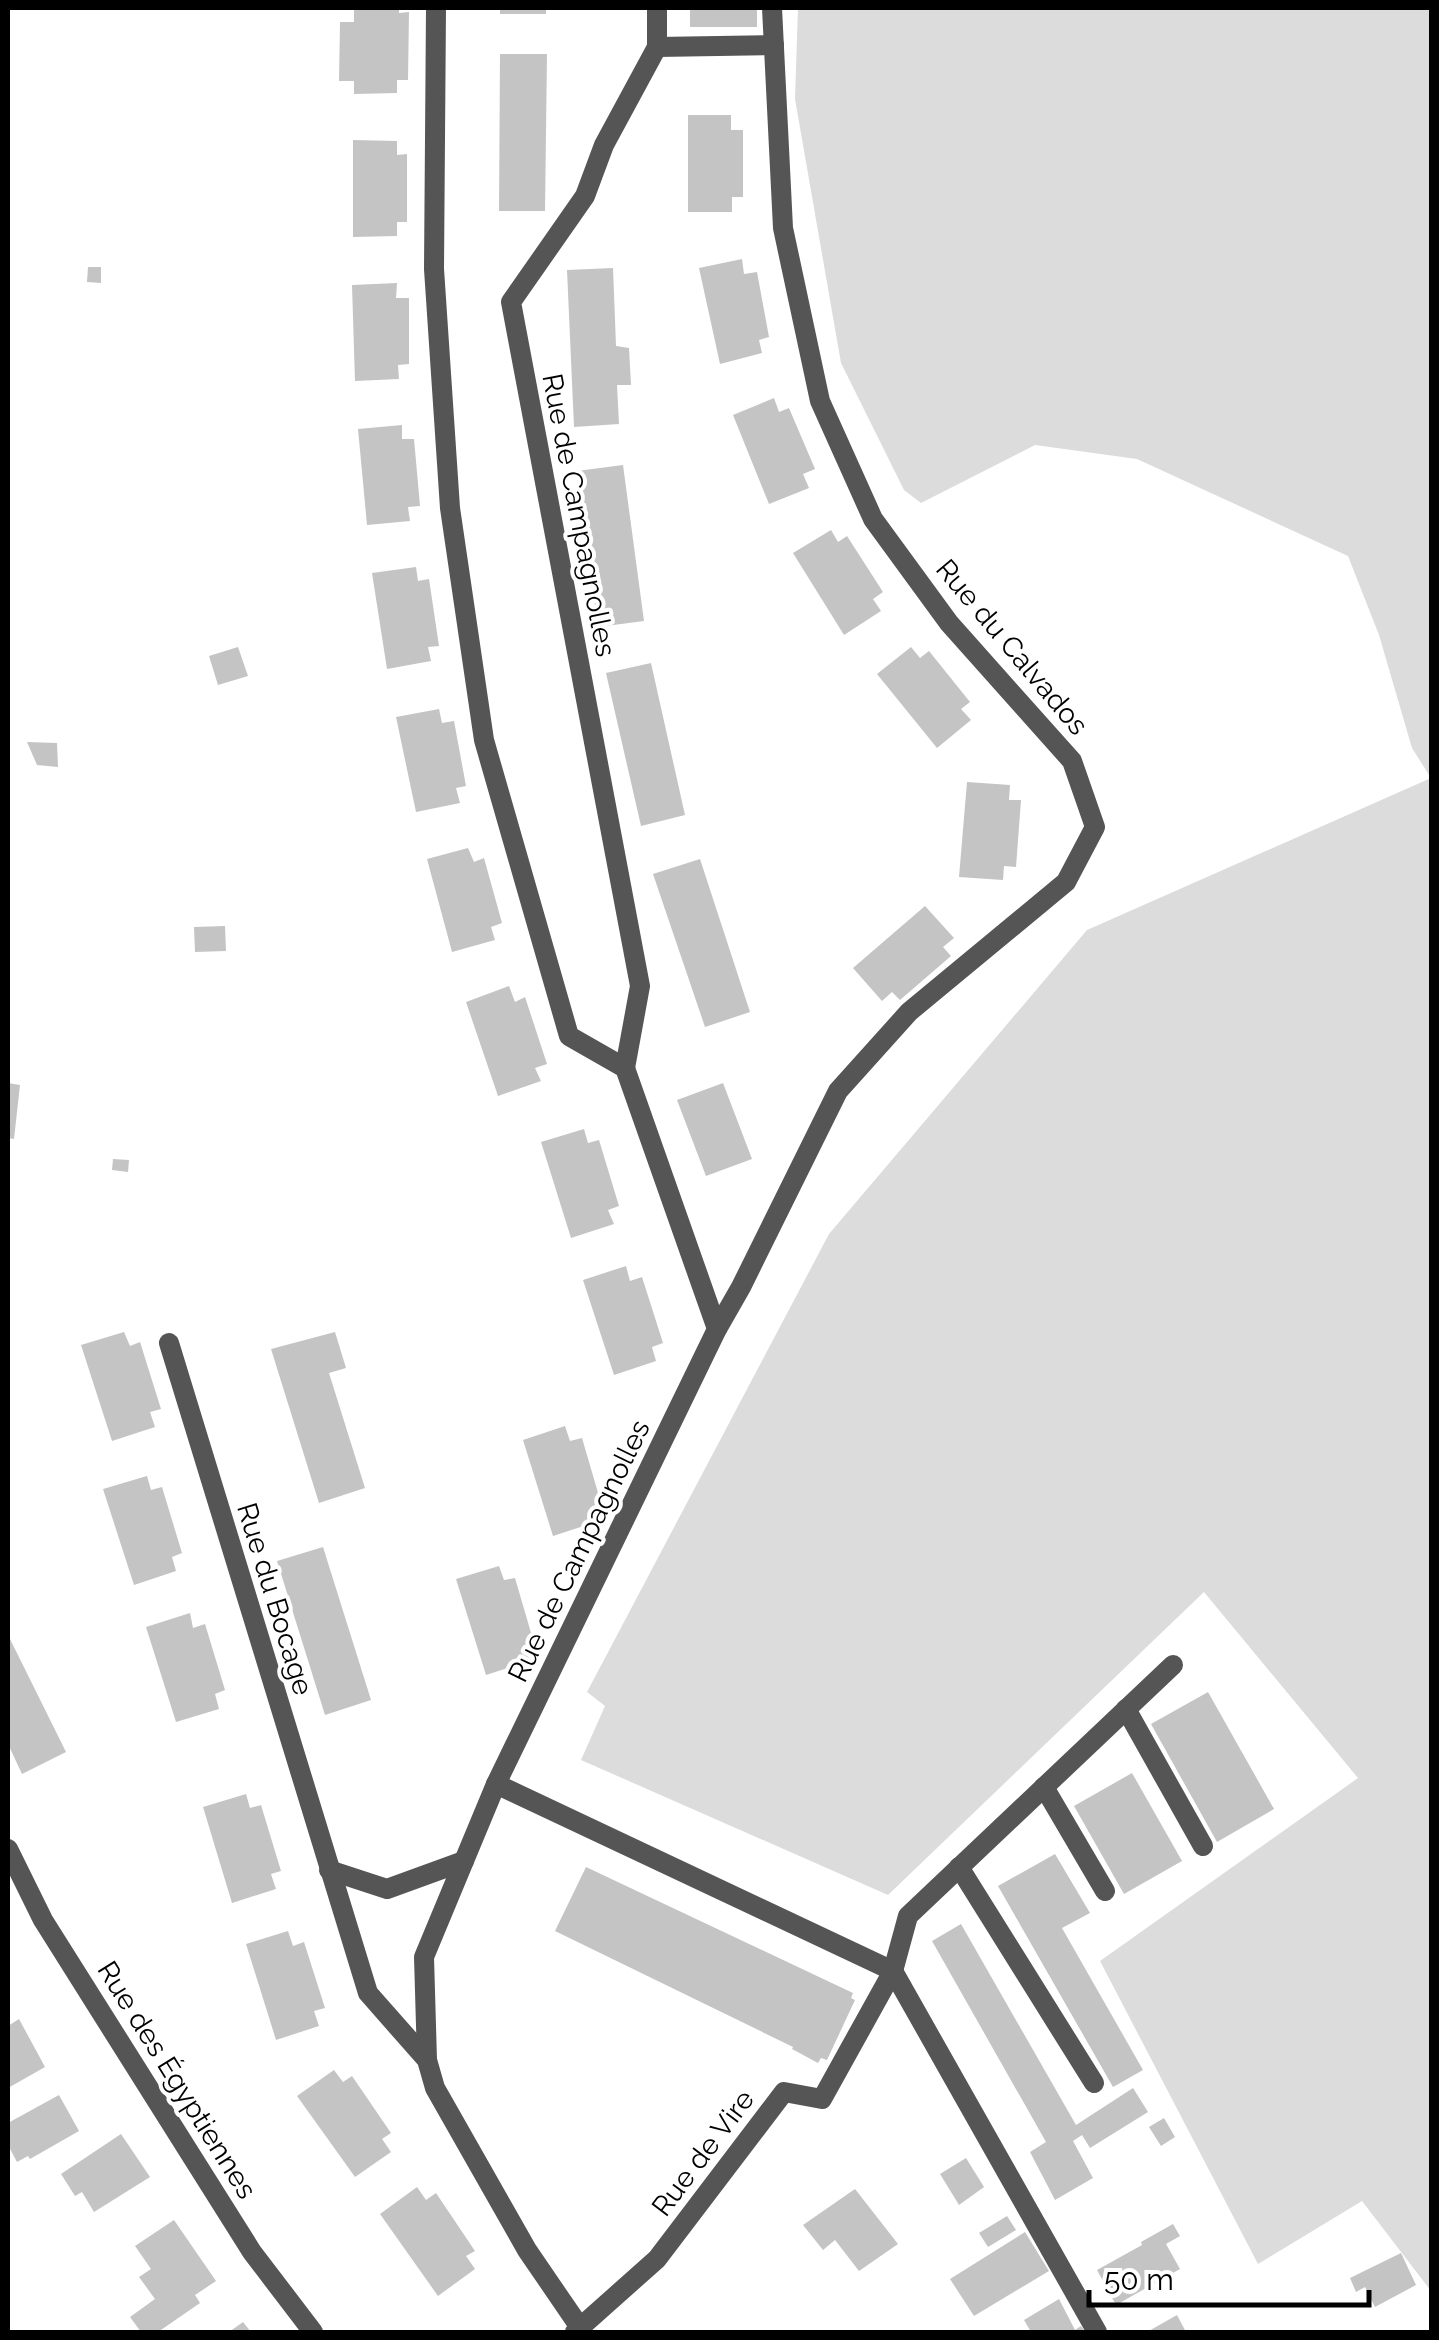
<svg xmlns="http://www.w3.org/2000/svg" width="1439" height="2340" viewBox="0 0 1439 2340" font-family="Raleway,sans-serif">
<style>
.green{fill:#dcdcdc}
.building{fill:#c4c4c4}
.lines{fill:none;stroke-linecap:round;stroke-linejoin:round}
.service{stroke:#555;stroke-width:20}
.minor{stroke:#555;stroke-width:20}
.labels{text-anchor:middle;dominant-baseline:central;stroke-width:8;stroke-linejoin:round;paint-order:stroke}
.street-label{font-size:28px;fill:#000;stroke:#fff}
</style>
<rect width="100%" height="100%" fill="#fff"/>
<path class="green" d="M798,8h633v2283l-69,-90 -104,63 -158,-303 258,-183 -154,-186 -316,303 -307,-135 24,-54 -18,-14 242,-458 258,-304 344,-152 -19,-30 -33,-113 -31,-79 -211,-97 -102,-14 -114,58 -17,-13 -63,-127 -46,-264z"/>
<g class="building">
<path d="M354,8h45v5l10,-1 -1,68h-11v13l-43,1v-13h-15l1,-59h14z"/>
<rect x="500" y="8" width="46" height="6"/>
<rect x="690" y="8" width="67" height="19"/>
<path d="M500,54h47l-2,157h-46z"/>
<path d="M688,115h43v15h12v67h-11v15h-44z"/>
<path d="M353,140l44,1v14l10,-1v68h-10v14l-44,1z"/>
<path d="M742,259l2,15 13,-2 12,65 -10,3 3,13 -42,11 -21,-96z"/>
<path d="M88,267h13v16l-14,-1z"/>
<path d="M613,268l3,78 13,2 2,37h-14l2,39 -45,3 -7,-157z"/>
<path d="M397,283l-1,15h13v66l-11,1 1,14 -44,2 -3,-96z"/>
<path d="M774,398l5,14 10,-4 26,61 -12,5 6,14 -40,16 -36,-89z"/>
<path d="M402,425v14h12l6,67 -12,1 2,14 -43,4 -9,-96z"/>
<path d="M623,465l21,156 -46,6 -21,-156z"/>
<path d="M831,530l7,12 9,-6 36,56 -10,7 8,12 -37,24 -51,-82z"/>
<path d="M416,567l2,14 11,-2 10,67 -11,1 3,14 -44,8 -15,-96z"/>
<path d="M238,647l10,29 -30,9 -9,-29z"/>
<path d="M911,647l9,11 9,-7 41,51 -9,7 10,11 -34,28 -60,-74z"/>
<path d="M651,663l34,152 -44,11 -35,-153z"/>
<path d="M439,709l3,14 12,-2 12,65 -10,2 4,15 -44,9 -20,-95z"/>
<path d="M27,742l30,1 1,24 -21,-2z"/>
<path d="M967,782l43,3 -1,15h12l-5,67 -12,-1 -1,14 -44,-3z"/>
<path d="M468,848l6,14 10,-4 18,65 -11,4 4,13 -43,12 -25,-93z"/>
<path d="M700,859l50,153 -45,15 -52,-153z"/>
<path d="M925,906l29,32 -11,9 8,9 -51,44 -8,-8 -10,9 -29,-33z"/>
<path d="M225,926l1,25 -31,1 -1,-25z"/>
<path d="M509,986l6,16 10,-5 22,67 -12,4 6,13 -43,15 -32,-94z"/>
<path d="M8,1083l12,2 -6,54 -6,-1z"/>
<path d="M723,1083l29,76 -46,17 -29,-76z"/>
<path d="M584,1129l4,14 11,-3 20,66 -11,4 6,14 -43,14 -30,-96z"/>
<path d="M113,1159l16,1 -1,12 -16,-2z"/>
<path d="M626,1266l4,15 12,-4 21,66 -11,4 4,14 -42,14 -31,-95z"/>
<path d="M124,1332l6,14 10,-4 21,67 -11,3 5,15 -43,14 -31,-96z"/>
<path d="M335,1332l11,36 -17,5 36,115 -46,15 -48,-154z"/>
<path d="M565,1426l5,15 12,-3 19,65 -10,4 5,15 -43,14 -30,-96z"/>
<path d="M147,1476l4,14 11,-3 20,66 -10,4 4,14 -42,14 -31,-96z"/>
<path d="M323,1547l48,153 -46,15 -48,-154z"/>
<path d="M499,1566l5,14 11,-2 19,65 -9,4 5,14 -44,14 -30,-96z"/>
<path d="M190,1613l3,15 12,-4 20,66 -10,4 4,15 -43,13 -30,-95z"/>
<path d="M8,1635l58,117 -44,22 -14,-30z"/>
<path d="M1208,1692l66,117 -57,33 -66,-118z"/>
<path d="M1132,1773l50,88 -58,33 -50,-88z"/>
<path d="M246,1794l4,14 11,-3 20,66 -10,3 5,15 -44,14 -29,-96z"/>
<path d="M1055,1854l35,59 -28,15 81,142 -30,17 -115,-201z"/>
<path d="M586,1867l267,126 -2,5 4,2 -28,60 -6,-2 -3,5 -26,-14 1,-2 -238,-116z"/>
<path d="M961,1924l115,201 57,-37 15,24 -58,36 -8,-13 -9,6 20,37 -38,22 -25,-48 16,-10 -114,-201z"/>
<path d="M288,1931l5,15 11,-4 21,66 -11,3 5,15 -43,14 -30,-96z"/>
<path d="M19,2019l26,48 -37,21v-62z"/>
<path d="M334,2070l9,12 9,-6 39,57 -9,6 9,13 -36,25 -58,-81z"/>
<path d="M59,2095l20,36 -49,28 -2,-3 -11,6 -9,-17v-22z"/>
<path d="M1164,2118l11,19 -14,9 -12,-19z"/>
<path d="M121,2134l29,43 -56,35 -12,-20 -7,4 -14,-22z"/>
<path d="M966,2158l18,29 -25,18 -19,-31z"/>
<path d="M417,2187l9,13 10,-7 39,58 -9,5 9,13 -37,27 -58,-82z"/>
<path d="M855,2189l43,55 -39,27 -24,-31 -12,10 -20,-25z"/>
<path d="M1007,2216l9,14 -28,17 -9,-14z"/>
<path d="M174,2220l42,61 -21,14 5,8 -42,29h-17l-11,-15 25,-18 -16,-22 12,-8 -16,-23z"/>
<path d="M1173,2224l7,12 -14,8 14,25 -64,36 -19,-35 45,-25 -1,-3z"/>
<path d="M1025,2232l24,39 -75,45 -24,-37z"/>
<path d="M1401,2253l15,32 -41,22 -10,-20 -9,5 -6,-14z"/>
<path d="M1059,2299l16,31 6,-4 4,6h-54l-7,-12z"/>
<path d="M1177,2315l9,17h-39z"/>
<path d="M243,2322l8,10h-22z"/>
</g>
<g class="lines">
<g class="service">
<path d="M1126,1709l77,137"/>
<path d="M1044,1787l61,104"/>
<path d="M959,1867l135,216"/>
</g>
<g class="minor">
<path d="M436,8l-2,261 16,239 34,232 85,296 56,32 92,261"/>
<path d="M657,47l117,-2"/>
<path d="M625,1068l15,-82 -129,-684 74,-106 19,-51 53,-98v-39"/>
<path d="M169,1343l199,650 59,67 8,28 92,162 52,76"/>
<path d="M496,1784l397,187 204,361"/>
<path d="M8,1849l35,71 209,332 61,80"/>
<path d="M329,1870l58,19 77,-28"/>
<path d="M427,2060l-3,-103 72,-173 221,-455 24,-42 97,-196 71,-79 157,-130 29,-55 -23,-66 -123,-138 -76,-104 -53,-118 -37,-173 -11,-220"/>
<path d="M575,2332l82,-73 127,-167 38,7 71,-128 15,-55 265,-251"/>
</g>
</g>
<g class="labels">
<g class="street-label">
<text transform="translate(579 515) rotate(79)">Rue de Campagnolles</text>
<text transform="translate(1012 647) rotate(50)">Rue du Calvados</text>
<text transform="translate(579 1551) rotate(-64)">Rue de Campagnolles</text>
<text transform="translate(275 1599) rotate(73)">Rue du Bocage</text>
<text transform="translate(177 2080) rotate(58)">Rue des Égyptiennes</text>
<text transform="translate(703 2153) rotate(-53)">Rue de Vire</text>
</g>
</g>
<rect width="1439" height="2340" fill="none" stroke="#000000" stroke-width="20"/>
<path d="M1089 2290v15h280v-15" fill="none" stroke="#000000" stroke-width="5"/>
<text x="1104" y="2290" font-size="30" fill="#000000" stroke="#ffffff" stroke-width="8" paint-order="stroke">50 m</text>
</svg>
